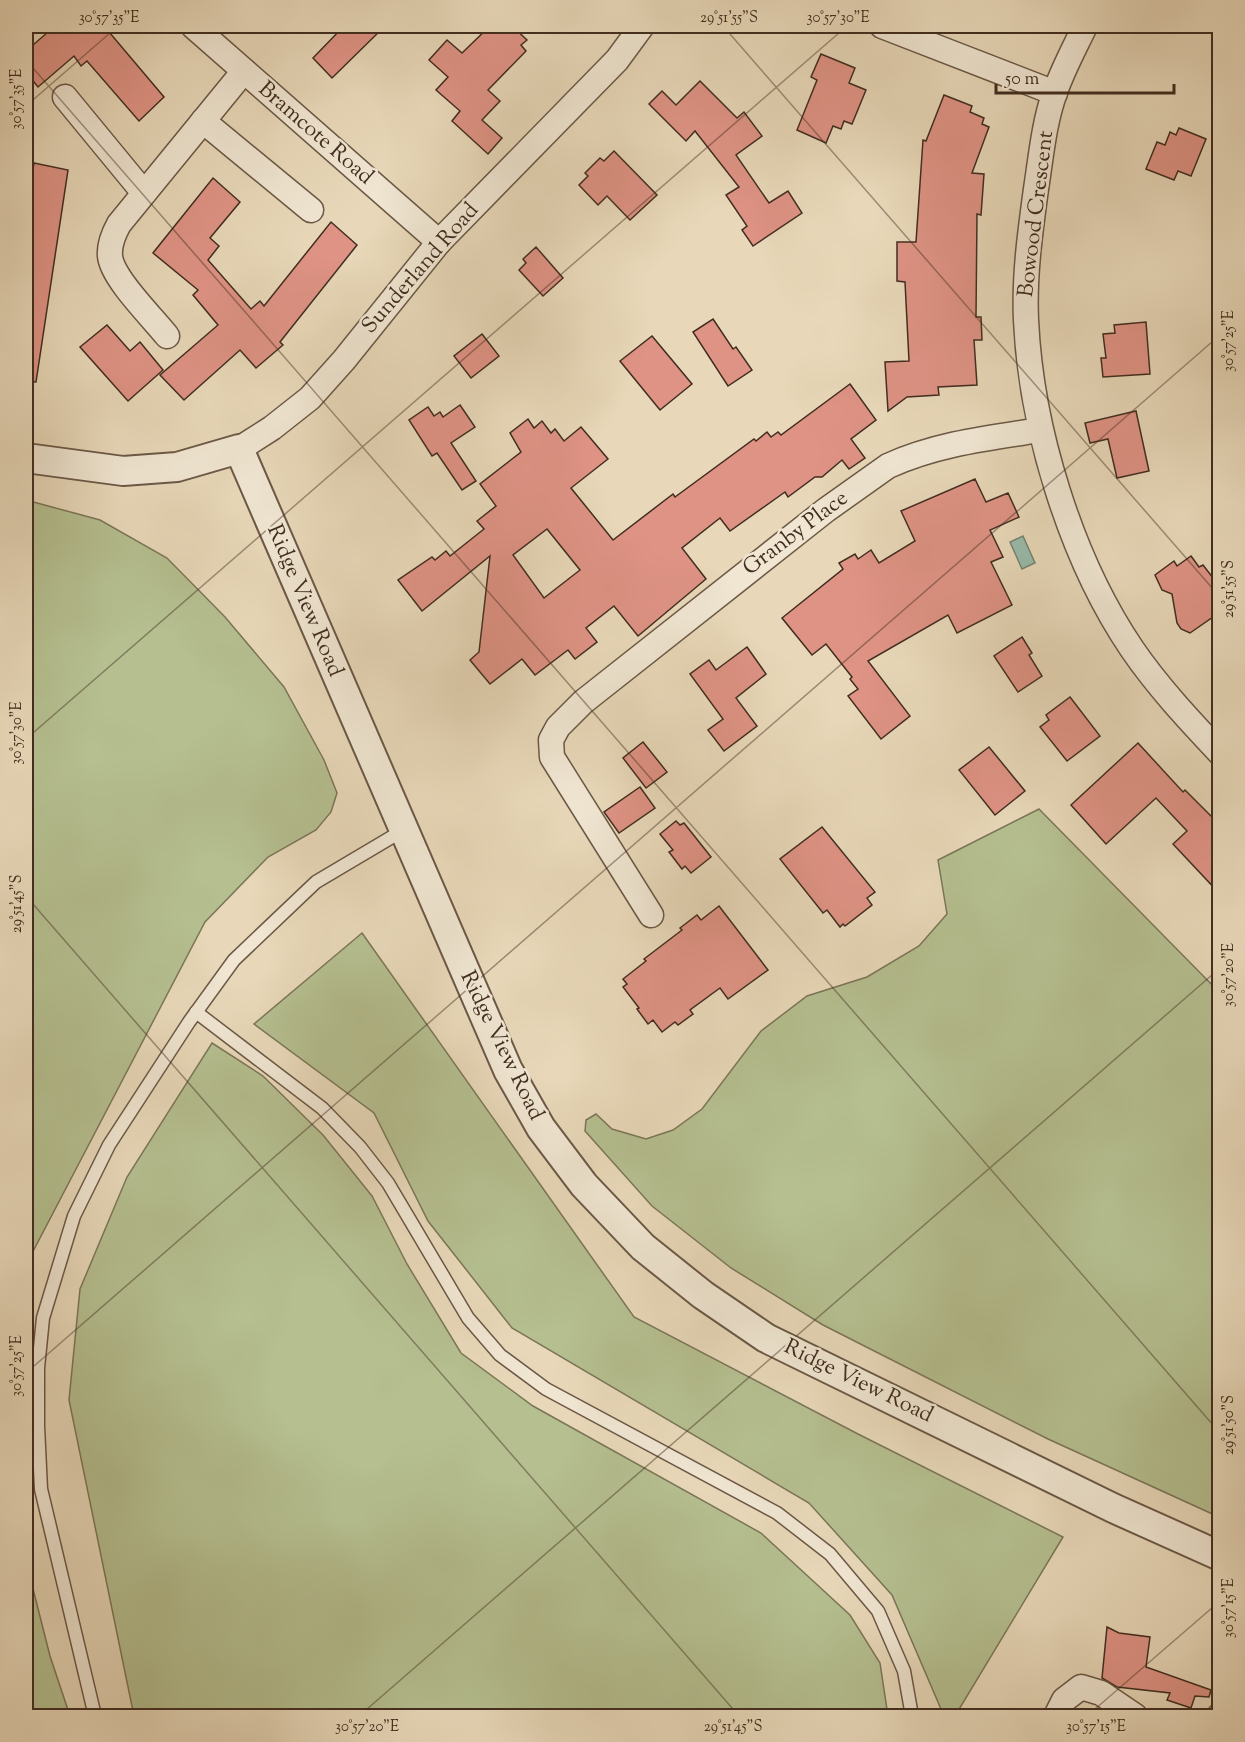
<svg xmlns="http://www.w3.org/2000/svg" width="1245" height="1742" viewBox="0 0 1245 1742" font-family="'Sorts Mill Goudy',serif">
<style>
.green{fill:#b5bf90;stroke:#7b7658;stroke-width:1.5}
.water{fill:#98bbab;stroke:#758273;stroke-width:1.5}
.building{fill:#df9385;stroke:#412d20;stroke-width:1.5;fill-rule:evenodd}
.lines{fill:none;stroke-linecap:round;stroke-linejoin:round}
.service-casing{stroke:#6b5846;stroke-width:15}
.minor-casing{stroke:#6b5846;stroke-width:27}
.tertiary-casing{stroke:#6b5846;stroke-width:32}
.service{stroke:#f0e6d2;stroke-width:12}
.minor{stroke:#f0e6d2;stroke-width:24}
.tertiary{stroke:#f0e6d2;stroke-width:28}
.ticks{fill:none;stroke:#412d20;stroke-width:1.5;stroke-opacity:0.45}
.labels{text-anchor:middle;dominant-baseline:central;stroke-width:5;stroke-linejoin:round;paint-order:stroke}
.street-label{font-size:22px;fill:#412d20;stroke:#f0e6d2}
.neatline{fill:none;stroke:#412d20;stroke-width:2}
.ticks-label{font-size:15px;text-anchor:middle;fill:#412d20}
</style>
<rect width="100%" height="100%" fill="#e8d8b9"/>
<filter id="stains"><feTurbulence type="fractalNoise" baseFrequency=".00333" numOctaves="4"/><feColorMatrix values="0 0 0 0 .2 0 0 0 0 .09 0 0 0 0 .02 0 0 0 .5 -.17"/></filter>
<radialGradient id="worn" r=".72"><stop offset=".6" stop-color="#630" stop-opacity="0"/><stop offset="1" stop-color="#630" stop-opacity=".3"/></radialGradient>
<g class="green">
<path d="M26,500l74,20 67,38 58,59 59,70 40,73 13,33 -6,19 -15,18 -48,27 -63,65 -177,339 -2,13z"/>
<path d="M1039,809l180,183v525l-171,-78 -225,-114 -92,-57 -79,-62 -67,-75 1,-11 10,-6 16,15 34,10 27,-9 29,-21 59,-78 46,-35 60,-19 52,-31 28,-32 -9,-54z"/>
<path d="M362,933l272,384 224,117 205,103 -108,179h-11l-52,-121 -83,-92 -297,-175 -84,-107 -54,-108 -120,-89z"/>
<path d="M212,1043l51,33 60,59 49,61 35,68 54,89 72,53 228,127 89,82 30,48 8,53h-754l-65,-316 11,-111 47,-112z"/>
<path d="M26,1561l24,95 20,60h-44z"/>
</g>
<path class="water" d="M1023,536l12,27 -13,6 -12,-27z"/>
<g class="building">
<path d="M55,26h49l60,71 -25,24 -52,-60 -6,5 -7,-10 -36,31 -12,-15v-21z"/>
<path d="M344,26h41l-53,52 -19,-20z"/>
<path d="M490,26h22l15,14 -6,5 5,6 -38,39 12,11 -18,19 20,18 -14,16 -36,-33 8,-10 -24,-21 12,-13 -19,-17 18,-20 15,13z"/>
<path d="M821,54l34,14 -6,15 17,7 -14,34 -8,-3 -3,8 -8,-3 -7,17 -29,-13 20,-50 -6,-3z"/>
<path d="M700,81l37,37 7,-6 18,24 -26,19 33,48 19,-12 14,22 -49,33 -11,-16 5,-4 -21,-31 13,-8 -44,-56 -9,10 -37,-37 13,-13 14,14z"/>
<path d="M944,95l28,11 -2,6 14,6 -2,6 7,3 -17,46 12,1 -3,41 -4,-1 -1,103h5l1,23h-8l3,45 -39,2 1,8 -32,2 -19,14 -3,-49 24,-1 -4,-79 -8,-1v-39h19l7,-102 3,1z"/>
<path d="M1179,128l27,11 -15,37 -13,-5 -4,9 -28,-11 11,-27 8,3 5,-13 6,3z"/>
<path d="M614,151l43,44 -27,25 -23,-24 -9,9 -19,-20 9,-9 -3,-3 15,-15 4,3z"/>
<path d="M34,163l34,7 -32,212 -10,-1v-168z"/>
<path d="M213,178l27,24 -30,36 9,8 -11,14 43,49 9,-8 4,5 67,-84 26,23 -77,97 3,3 -27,23 -16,-18 -56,50 -24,-25 58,-50 -25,-30 5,-5 -45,-37z"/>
<path d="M536,247l27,31 -20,18 -24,-26 7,-7 -3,-4z"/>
<path d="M713,319l20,30 3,-2 16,23 -24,16 -35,-54z"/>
<path d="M1146,322l4,52 -47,3 -2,-19h5l-3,-24 12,-1 -1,-8z"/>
<path d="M107,325l23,26 10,-9 23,28 -35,31 -48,-54z"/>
<path d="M482,334l17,22 -28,22 -17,-22z"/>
<path d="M652,336l40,48 -32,26 -40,-49z"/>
<path d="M850,384l26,36 -25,19 14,19 -16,11 -7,-9 -20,17h-7l-27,20 -3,-5 -55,39 -10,-13 -38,30 24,31 -68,57 -24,-30 -28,22 11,14 -22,17 -7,-9 -33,25 -13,-16 -32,25 -20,-24 9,-8 11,-96 -68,55 -24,-31 34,-23 3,3 11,-9 4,5 34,-27 -7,-8 19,-15 -16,-22 41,-32 -11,-19 18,-14 6,9 8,-7 9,12 4,-4 9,12 17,-14 27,32 -37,29 42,52 60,-46 2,3 79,-58 2,2 11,-9 4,5 7,-5 3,3zM547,529l33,41 -36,28 -31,-43z"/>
<path d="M460,405l15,22 -24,16 25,38 -14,9 -25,-37 -5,3 -23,-36 19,-13 6,9 6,-4 3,5z"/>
<path d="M1136,411l13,60 -32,7 -9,-39 -18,4 -5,-20z"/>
<path d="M975,479l11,23 22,-9 11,24 -29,13 13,27 -12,5 21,43 -55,28 -9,-18 -80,46 42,55 -29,23 -33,-43 10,-7 -8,-10 2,-2 -26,-33 -14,11 -30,-37 61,-49 -4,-6 16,-9 3,5 13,-9 8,13 36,-22 -14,-30z"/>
<path d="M1191,556l8,11 4,-2 17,22v25l-30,21 -9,-4 -4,-6 -5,-29 -10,-4 -7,-15 19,-14 3,5z"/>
<path d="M1022,637l10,16 -3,2 13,21 -24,16 -24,-36z"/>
<path d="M747,647l19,27 -30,24 21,28 -33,25 -16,-21 15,-11 -33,-45 19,-14 7,10z"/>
<path d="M1070,697l30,39 -33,25 -27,-34 9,-7 -3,-5z"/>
<path d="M643,742l24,30 -21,16 -23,-30z"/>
<path d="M1138,743l45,49 2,-2 35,35v69l-47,-50 14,-13 -31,-33 -50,46 -35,-39z"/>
<path d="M989,747l36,44 -30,24 -36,-45z"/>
<path d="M640,787l15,21 -36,25 -15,-21z"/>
<path d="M676,821l4,4 4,-2 27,34 -20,16 -6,-7 -3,3 -13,-17 4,-2 -13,-16z"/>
<path d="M822,827l53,65 -8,6 5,7 -27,21 -2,-2 -3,3 -13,-17 -4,3 -43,-54z"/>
<path d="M719,906l49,64 -40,29 -8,-11 -30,22 3,4 -15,11 -3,-3 -13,10 -9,-12 -5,4 -11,-15 2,-1 -16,-21 4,-3 -4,-5 23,-18 -2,-2 38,-29 -2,-2 17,-13 4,5z"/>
<path d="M1107,1627l12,6 31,4 -4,30 65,23 -2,7 -14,-1 -4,12 -24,-8 3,-7 -53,-6 -15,-9z"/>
</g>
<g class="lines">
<g class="service-casing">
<g id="service">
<path d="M196,1012l126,96 38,39 28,36 80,135 32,37 46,34 231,124 53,41 48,57 26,60 8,45"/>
<path d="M95,1716l-54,-227 -3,-63v-58l5,-50 31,-102 35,-71 80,-123 45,-62 82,-78 86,-51"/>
</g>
</g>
<g class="minor-casing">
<g id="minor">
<path d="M193,26l246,216"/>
<path d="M882,26l173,67"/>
<path d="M1085,26c-10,21 -22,43 -30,66 -11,30 -14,65 -19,97 -6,44 -12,88 -10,131 5,109 45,239 106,329 26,38 57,71 88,104"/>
<path d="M65,97l79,96"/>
<path d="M203,121l108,89"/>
<path d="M167,336c-15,-19 -55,-58 -57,-80 -1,-11 4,-23 9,-32l125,-153"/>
<path d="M239,449l33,-21 38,-30 34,-38 95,-118 178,-182 25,-34"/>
<path d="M651,915l-99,-158 -1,-17 7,-13 25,-25 243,-192 62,-44c48,-22 100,-28 152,-36"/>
<path d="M1056,1716l8,-16 17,-13 20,6 34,23"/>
<path d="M1219,1716l1,-1"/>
</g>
</g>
<g class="tertiary-casing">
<path id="tertiary" d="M26,458l97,13 54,-4 62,-18 269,621 33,58 43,57 59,62 60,48 63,43 347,170 107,48"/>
</g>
<use href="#service" class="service"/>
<use href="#minor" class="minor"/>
<use href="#tertiary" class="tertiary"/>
</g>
<path class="ticks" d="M723,26l497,571M26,60l1194,1373M26,106l92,-80M26,739l821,-713M26,896l713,820M26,1373l1194,-1038M359,1716l861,-748M1087,1716l133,-115"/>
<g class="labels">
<g class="street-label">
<text transform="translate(315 134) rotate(41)">Bramcote Road</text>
<text transform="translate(1037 214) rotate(-83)">Bowood Crescent</text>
<text transform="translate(421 269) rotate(-49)">Sunderland Road</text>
<text transform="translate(796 534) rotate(-37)">Granby Place</text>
<text transform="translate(304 601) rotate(67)">Ridge View Road</text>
<text transform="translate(501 1046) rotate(64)">Ridge View Road</text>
<text transform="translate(858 1382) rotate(26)">Ridge View Road</text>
</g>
</g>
<rect width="1245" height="1742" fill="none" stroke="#e8d8b9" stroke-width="66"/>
<path d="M996 84v9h178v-9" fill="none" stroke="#412d20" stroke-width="3"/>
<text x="1005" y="84" font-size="18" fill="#412d20" stroke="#f0e6d2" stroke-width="4.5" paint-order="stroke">50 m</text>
<rect x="33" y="33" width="1179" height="1676" class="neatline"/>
<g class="ticks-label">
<text x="109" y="22">30°57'35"E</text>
<text x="729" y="22">29°51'55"S</text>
<text x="838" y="22">30°57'30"E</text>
<text transform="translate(16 99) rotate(-90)" y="5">30°57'35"E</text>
<text transform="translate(1228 341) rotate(-90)" y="5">30°57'25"E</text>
<text transform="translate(1228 589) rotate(-90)" y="5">29°51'55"S</text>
<text transform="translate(16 733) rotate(-90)" y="5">30°57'30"E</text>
<text transform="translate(16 904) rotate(-90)" y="5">29°51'45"S</text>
<text transform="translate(1228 975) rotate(-90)" y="5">30°57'20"E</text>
<text transform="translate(16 1366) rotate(-90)" y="5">30°57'25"E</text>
<text transform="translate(1228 1425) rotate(-90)" y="5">29°51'50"S</text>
<text transform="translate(1228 1608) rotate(-90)" y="5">30°57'15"E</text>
<text x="367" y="1731">30°57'20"E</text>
<text x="733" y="1731">29°51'45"S</text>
<text x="1096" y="1731">30°57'15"E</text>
</g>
<rect width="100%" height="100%" filter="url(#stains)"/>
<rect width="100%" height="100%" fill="url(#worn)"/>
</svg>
